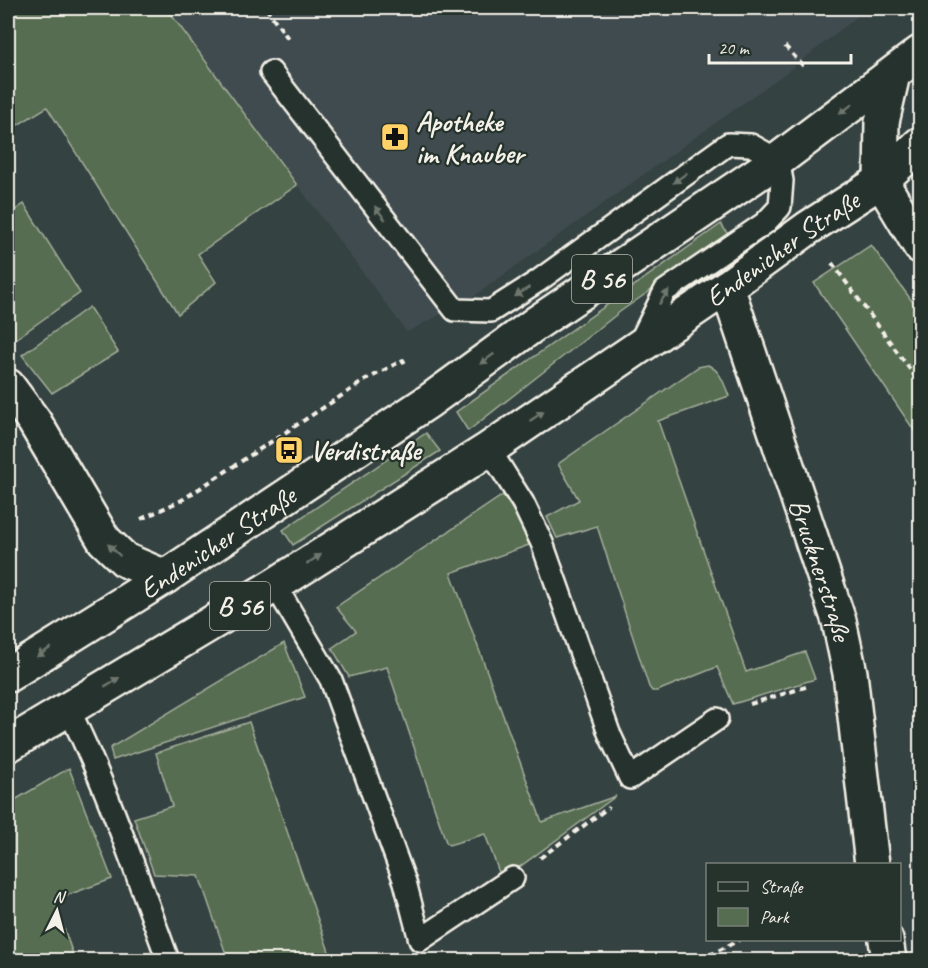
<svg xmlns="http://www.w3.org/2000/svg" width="928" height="968" viewBox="0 0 928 968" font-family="Caveat,sans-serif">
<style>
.built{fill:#404c50}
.green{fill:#566d51;stroke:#a5af9c;stroke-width:1.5}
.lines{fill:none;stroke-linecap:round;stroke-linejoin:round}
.service-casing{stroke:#f4f1e8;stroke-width:26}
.minor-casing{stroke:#f4f1e8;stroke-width:38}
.primary-casing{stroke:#f4f1e8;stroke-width:38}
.path{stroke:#f4f1e8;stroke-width:4;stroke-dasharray:6 4.5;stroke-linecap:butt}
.service{stroke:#26332d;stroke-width:21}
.minor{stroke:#26332d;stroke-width:33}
.primary{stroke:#26332d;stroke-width:33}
.oneway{fill:#6e766e}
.labels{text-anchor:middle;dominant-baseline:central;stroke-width:4.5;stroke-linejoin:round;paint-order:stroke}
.shield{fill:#26332d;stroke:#b6b8b0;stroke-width:1.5}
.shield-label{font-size:27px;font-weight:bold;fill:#f4f1e8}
.poi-label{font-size:28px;font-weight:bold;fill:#f4f1e8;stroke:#26332d;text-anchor:start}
.street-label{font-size:28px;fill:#f4f1e8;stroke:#26332d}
</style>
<rect width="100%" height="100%" fill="#354242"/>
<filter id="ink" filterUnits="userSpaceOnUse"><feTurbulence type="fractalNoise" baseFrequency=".0167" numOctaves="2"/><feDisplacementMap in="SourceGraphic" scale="12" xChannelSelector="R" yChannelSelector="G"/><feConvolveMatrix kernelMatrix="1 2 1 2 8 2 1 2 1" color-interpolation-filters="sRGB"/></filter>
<g filter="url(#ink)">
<path class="built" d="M166,8h702l-77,61 -321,230 -63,33z"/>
<g class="green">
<path d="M8,8h169l-7,5 127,172 -99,69 18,28 -38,32 -131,-207 -39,24z"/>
<path d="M24,204l56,89 -66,47 -6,-8v-117z"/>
<path d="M721,224l8,12 -108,75 -153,120 -12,-19z"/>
<path d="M871,245l49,67v127l-106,-156z"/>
<path d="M89,307l29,45 -66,41 -30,-38z"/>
<path d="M708,365c13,6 16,19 21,31l-71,25 88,251 59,-20 10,27 -82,25 -16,-37 -60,24h-5l-3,-4 -52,-161 -40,12 -10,-21 32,-17 -21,-36 140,-97z"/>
<path d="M426,433l14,18 -147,94 -10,-15z"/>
<path d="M503,495l15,21 11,29 -78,28 91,249 74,-26 -98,72 -18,7 -15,-41 -36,11 -3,-3 -59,-175 -38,10 -17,-29 24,-17 -20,-24z"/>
<path d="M284,643l21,54 -192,63 -3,-12z"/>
<path d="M249,722l83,238h-104l-29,-84 -45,-2 -20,-56 38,-12 -16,-53z"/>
<path d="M69,768l43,111 -58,21 21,60h-67v-156z"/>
</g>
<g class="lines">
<g class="service-casing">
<g id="service">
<path d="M271,72l184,238 36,1 47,-30 190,-137 23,1 27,15 4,21 -2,26 -15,16 -100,68 -25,51"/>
<path d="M489,449l34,54 19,40 67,190 21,45 87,-59"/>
<path d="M275,585l56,95 74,202 15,58 93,-62"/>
<path d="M68,708c40,81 69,168 100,252"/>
</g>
</g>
<g class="minor-casing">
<g id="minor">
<path d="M893,74l-11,48 -1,59 39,65"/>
<path id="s1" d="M727,287l112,334 11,52 22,191"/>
<path d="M8,386l26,35 70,119 21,20 40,17"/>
<path d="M886,940l3,20"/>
</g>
</g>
<g class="primary-casing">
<g id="primary">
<path id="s2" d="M8,675l157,-98 264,-176 106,-77 243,-164 142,-107"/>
<path id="s3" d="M8,745l267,-160 214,-136 238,-162 81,-59 73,-47 39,-37"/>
</g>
</g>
<g class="path">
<path d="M266,8l24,33"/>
<path d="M785,46l21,23"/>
<path d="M832,263l88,120"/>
<path d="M141,519l41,-19 182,-119 39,-21 3,6"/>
<path d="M750,704l59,-18"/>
<path d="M540,858l69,-51"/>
<path d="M700,960l39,-20"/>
</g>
<use href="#service" class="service"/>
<use href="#minor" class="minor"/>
<use href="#primary" class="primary"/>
</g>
<defs><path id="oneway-solid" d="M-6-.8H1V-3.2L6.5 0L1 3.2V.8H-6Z" transform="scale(1.5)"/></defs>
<g class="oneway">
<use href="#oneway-solid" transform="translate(846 109) rotate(143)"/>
<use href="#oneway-solid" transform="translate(680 178) rotate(144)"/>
<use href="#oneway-solid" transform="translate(380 213) rotate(-128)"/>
<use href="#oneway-solid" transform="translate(522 292) rotate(147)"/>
<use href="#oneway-solid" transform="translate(664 297) rotate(-56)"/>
<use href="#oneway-solid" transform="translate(487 359) rotate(144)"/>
<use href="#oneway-solid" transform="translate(537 416) rotate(-34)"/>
<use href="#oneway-solid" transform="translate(114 550) rotate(-136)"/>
<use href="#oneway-solid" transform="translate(314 559) rotate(-33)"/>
<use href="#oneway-solid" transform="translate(44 652) rotate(148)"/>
<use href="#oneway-solid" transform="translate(112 682) rotate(-31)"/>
</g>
</g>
<defs>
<g id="pharmacy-square" transform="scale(1.5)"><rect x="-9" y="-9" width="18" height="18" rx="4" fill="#ffd166" stroke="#26332d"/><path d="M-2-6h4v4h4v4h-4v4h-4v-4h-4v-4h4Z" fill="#111"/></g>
<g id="bus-square" transform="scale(1.5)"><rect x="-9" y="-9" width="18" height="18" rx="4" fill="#ffd166" stroke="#26332d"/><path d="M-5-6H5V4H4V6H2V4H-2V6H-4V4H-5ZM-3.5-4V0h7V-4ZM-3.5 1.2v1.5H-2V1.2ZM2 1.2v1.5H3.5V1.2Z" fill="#111"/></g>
</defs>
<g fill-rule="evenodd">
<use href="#pharmacy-square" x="395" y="137"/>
<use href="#bus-square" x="289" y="450"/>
</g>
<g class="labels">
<g class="shield">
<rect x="572" y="255" width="60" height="48" rx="4.5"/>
<rect x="210" y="582" width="60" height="48" rx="4.5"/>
</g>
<g class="shield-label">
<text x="602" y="279">B 56</text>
<text x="240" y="606">B 56</text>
</g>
<g class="poi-label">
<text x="416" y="121">Apotheke<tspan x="416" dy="32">im Knauber</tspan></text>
<text x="310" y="450">Verdistraße</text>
</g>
<g class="street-label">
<text stroke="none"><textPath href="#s3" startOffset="920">Endenicher Straße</textPath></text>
<text stroke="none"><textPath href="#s2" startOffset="248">Endenicher Straße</textPath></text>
<text stroke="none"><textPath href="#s1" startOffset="298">Brucknerstraße</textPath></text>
</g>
</g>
<rect width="928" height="968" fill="none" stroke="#26332d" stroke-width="30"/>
<rect x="15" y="15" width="898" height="938" fill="none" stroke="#f4f1e8" stroke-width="2" filter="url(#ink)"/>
<rect x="706" y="863" width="195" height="78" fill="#26332d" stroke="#787f78" stroke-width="1.5"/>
<rect x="718" y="882" width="30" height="9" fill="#26332d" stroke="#787f78" stroke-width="1.5"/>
<text x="760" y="893" font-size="18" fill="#f4f1e8">Straße</text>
<rect x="718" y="908" width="30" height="18" fill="#566d51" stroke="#787f78" stroke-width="1.5"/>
<text x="760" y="923" font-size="18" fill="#f4f1e8">Park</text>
<g transform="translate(57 911) rotate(6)" stroke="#26332d" stroke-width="4.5" paint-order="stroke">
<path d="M0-4.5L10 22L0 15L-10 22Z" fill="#f4f1e8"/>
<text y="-9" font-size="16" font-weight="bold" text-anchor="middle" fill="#f4f1e8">N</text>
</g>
<path d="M709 54v9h142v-9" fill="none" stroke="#f4f1e8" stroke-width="3"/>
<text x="718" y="54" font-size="18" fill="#f4f1e8" stroke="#26332d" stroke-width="4.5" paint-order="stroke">20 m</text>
</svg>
